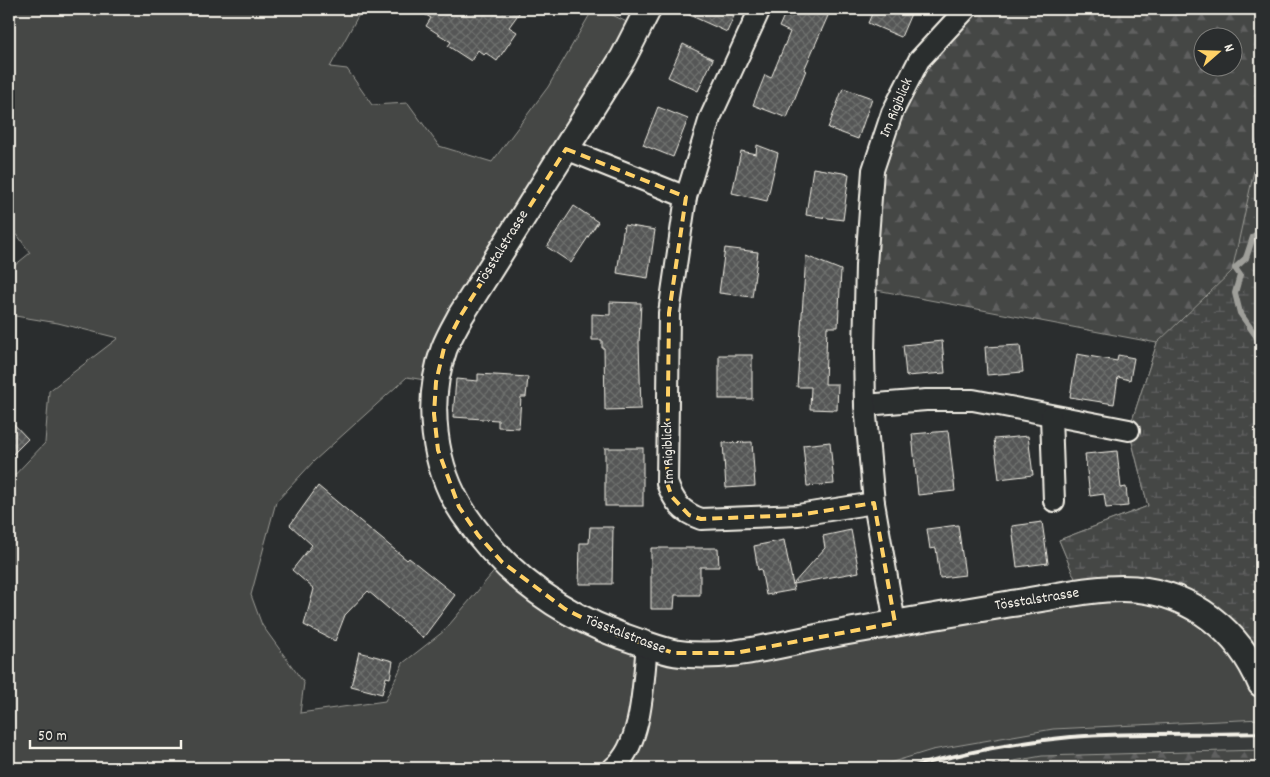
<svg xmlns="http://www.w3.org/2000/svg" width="1270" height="777" viewBox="0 0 1270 777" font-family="Dekko,sans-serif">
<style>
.built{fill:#373a3a}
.grass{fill:#444645;stroke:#9c9c96}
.forest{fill:url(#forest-firs);stroke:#9c9c96;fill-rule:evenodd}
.wetland{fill:url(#wetland-marsh);stroke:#9c9c96}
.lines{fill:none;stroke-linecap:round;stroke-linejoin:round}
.stream{stroke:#9f9f9a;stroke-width:6}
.building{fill:url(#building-cross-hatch);stroke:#f4f1e8}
.minor-casing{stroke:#f4f1e8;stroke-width:24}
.major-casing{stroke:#f4f1e8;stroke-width:29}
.minor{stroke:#2a2d2e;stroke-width:20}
.major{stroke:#2a2d2e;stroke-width:25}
.rail{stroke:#f4f1e8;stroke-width:4}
.marked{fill:none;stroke:#ffd166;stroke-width:4;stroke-dasharray:10 6;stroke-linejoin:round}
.labels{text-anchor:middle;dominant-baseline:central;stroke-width:4;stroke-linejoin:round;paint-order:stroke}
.street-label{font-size:15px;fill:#f4f1e8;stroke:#2a2d2e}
</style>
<defs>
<pattern id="forest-firs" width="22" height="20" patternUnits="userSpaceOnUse" patternTransform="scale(1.25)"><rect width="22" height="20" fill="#444645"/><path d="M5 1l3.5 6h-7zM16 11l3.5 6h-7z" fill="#606160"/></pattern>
<pattern id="wetland-marsh" width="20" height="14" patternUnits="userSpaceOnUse" patternTransform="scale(1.25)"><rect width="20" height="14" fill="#444645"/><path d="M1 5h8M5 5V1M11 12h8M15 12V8" fill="none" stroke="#606160"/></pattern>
<pattern id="building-cross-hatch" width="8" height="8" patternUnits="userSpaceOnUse" patternTransform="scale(1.25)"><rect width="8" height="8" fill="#555756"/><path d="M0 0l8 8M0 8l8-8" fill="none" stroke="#6e706e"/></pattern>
</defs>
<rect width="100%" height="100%" fill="#2a2d2e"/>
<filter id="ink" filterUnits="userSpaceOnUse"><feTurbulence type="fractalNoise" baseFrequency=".02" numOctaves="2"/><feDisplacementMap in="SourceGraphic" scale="10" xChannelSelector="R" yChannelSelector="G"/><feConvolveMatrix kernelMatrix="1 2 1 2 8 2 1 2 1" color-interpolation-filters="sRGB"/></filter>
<g filter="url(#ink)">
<path class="built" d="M1261,719v31l-219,6 -67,12h-102l59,-18 121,-21z"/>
<path class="grass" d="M9,9h360l-11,7 -28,51 17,2 25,36 36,-2 31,43 53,16 56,-75 45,-78h7l39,19 -203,354 -29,-5 -93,84 -38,41 -25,93 11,30 42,58 -4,30 85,-12 18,-38 41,-32 58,-69 32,27 140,64 407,-61 -22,-52 89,-34 -19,-76 28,-87 81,-46 23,-33v455l-208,10 -121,21 -59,18h-864v-287l36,-38 4,-52 69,-53 -60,-15 -49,-8v-45l21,-17 -21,-30z"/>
<g class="forest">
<path d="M966,9h295v255l-23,33 -81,46 -291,-55v-23l26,-152zM1202,38h30v30h-30z"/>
<path d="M1261,750v18h-286l67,-12z"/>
</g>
<path class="wetland" d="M1261,139v545l-61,-74 -119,-17 -22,-53 89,-34 -19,-76 28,-87 75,-72z"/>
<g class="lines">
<path class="stream" d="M1261,231l-8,6 -7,21 -11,10 5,7 -5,18 5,20 21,30"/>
</g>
<g class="building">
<path d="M416,9h106l-13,18 8,5 -20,29 -11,-8 -2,2 -6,-5 -7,11 -23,-15 3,-4 -25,-16 5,-8z"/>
<path d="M676,9h61l-10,23z"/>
<path d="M787,9h44l-27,61h2l-19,48 -34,-13 12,-30 6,3 19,-46 -11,-5z"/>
<path d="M874,9h39l-12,28 -33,-14z"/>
<path d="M683,44l30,15 -15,32 -30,-14z"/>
<path d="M843,88l29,10 -14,41 -30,-11z"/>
<path d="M658,107l30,12 -15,38 -30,-12z"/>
<path d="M757,145l21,8 -11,48 -35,-8 9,-42 15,3z"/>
<path d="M813,168l36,6 -6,46 -37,-5z"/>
<path d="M574,206l24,16 -27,41 -24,-16z"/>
<path d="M624,225l31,5 -7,48 -31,-5z"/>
<path d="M725,248l33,4 -6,45 -33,-4z"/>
<path d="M806,256l35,14 -3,57h-11l-2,57h13l-1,26 -27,-1 1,-22h-14z"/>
<path d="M610,302l31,1 -2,40 2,66 -36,1 -1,-62h-2v-8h-10v-26l18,1z"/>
<path d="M942,341l3,32 -39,3 -3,-31z"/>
<path d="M1020,345l3,27 -36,3 -2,-28z"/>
<path d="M1077,354l40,7 1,-6 16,3 -4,22 -12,-3 -4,27 -44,-7z"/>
<rect x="719" y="355" width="33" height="44"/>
<path d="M478,374l50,3 -2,20h-5l-2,31 -21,-1v-7l-45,-3 3,-38 22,2z"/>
<path d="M9,419l19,20 -19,19z"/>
<path d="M948,431l7,60 -37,4 -6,-61z"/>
<path d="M1028,436l5,39 -34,4 -5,-40z"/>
<path d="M752,442l3,44 -29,2 -3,-45z"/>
<path d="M830,442l4,42 -27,2 -4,-41z"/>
<rect x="605" y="448" width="38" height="58"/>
<path d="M1117,451l4,37 5,-1 2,19 -22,2 -2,-14 -14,2 -5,-42z"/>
<path d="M318,486l89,74 2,-2 46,37 -32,43 -55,-47 -23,24 -10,26 -31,-16 10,-36 -22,-19 20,-25 -22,-20z"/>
<path d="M1042,522l6,41 -31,4 -5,-41z"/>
<path d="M958,525l7,50 -25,3 -4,-30 -6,1 -3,-20z"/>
<path d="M590,527h23l-1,57h-33l1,-41h9z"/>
<path d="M851,530l8,42 -66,12 32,-36 -2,-12z"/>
<path d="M784,540l10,50 -28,5 -5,-26 -3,1 -4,-24z"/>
<path d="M651,548h67l1,19h-19v28h-25l-1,14h-23z"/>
<path d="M359,652l34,9 -3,17 -4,-1 -4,17 -31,-8z"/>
</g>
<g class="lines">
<g class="minor-casing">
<g id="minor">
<path d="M760,9l-50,109 -24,79 -17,116 -2,170c7,19 14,29 34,36l97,-4 76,-12"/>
<path d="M566,149l120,48"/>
<path d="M865,405l61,-5h47l156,30"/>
<path d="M1051,416l3,85"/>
<path d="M895,623l-21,-120 -9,-98 -1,-53 2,-87 7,-95 19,-57 27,-53 47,-51"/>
<path d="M613,768c30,-23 30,-87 34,-123"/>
</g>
</g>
<g class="major-casing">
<path id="major" d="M648,9l-25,49 -162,257c-6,11 -13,23 -17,34 -19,53 -11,119 20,165 43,64 102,105 175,128 12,4 25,9 37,11 51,8 103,-9 153,-18 60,-11 120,-21 180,-31 40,-6 86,-18 126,-15 57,5 104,42 126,95"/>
</g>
<use href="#minor" class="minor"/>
<use href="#major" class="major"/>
<path class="rail" d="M907,768c54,-15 109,-26 164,-31 64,-5 127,-2 190,-4"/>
</g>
</g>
<path class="marked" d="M566,149l120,48 -17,116 -2,170 5,14 17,18 12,4 97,-4 76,-12 21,120 -160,30h-61l-57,-18 -52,-26 -63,-47 -24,-27 -19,-28 -21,-57 -4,-36 2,-32 8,-34 17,-33z"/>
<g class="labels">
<g class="street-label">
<text transform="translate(897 108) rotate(-67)">Im Rigiblick</text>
<text transform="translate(503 248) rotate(-58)">Tösstalstrasse</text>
<text transform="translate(669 453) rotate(-92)">Im Rigiblick</text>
<text transform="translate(1037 600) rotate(-9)">Tösstalstrasse</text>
<text transform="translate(625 635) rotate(21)">Tösstalstrasse</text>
</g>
</g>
<rect width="1270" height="777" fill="none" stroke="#2a2d2e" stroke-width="30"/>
<rect x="15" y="15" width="1240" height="747" fill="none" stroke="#f4f1e8" stroke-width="2" filter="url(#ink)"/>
<g transform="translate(1218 52) rotate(70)"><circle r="24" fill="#2a2d2e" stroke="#7b7b78"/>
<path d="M0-4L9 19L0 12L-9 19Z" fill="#ffd166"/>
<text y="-8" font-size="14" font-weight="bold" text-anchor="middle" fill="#f4f1e8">N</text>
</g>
<path d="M30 740v8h151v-8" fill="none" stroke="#f4f1e8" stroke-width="2.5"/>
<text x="38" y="740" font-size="15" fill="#f4f1e8" stroke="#2a2d2e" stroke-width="4" paint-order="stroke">50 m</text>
</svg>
